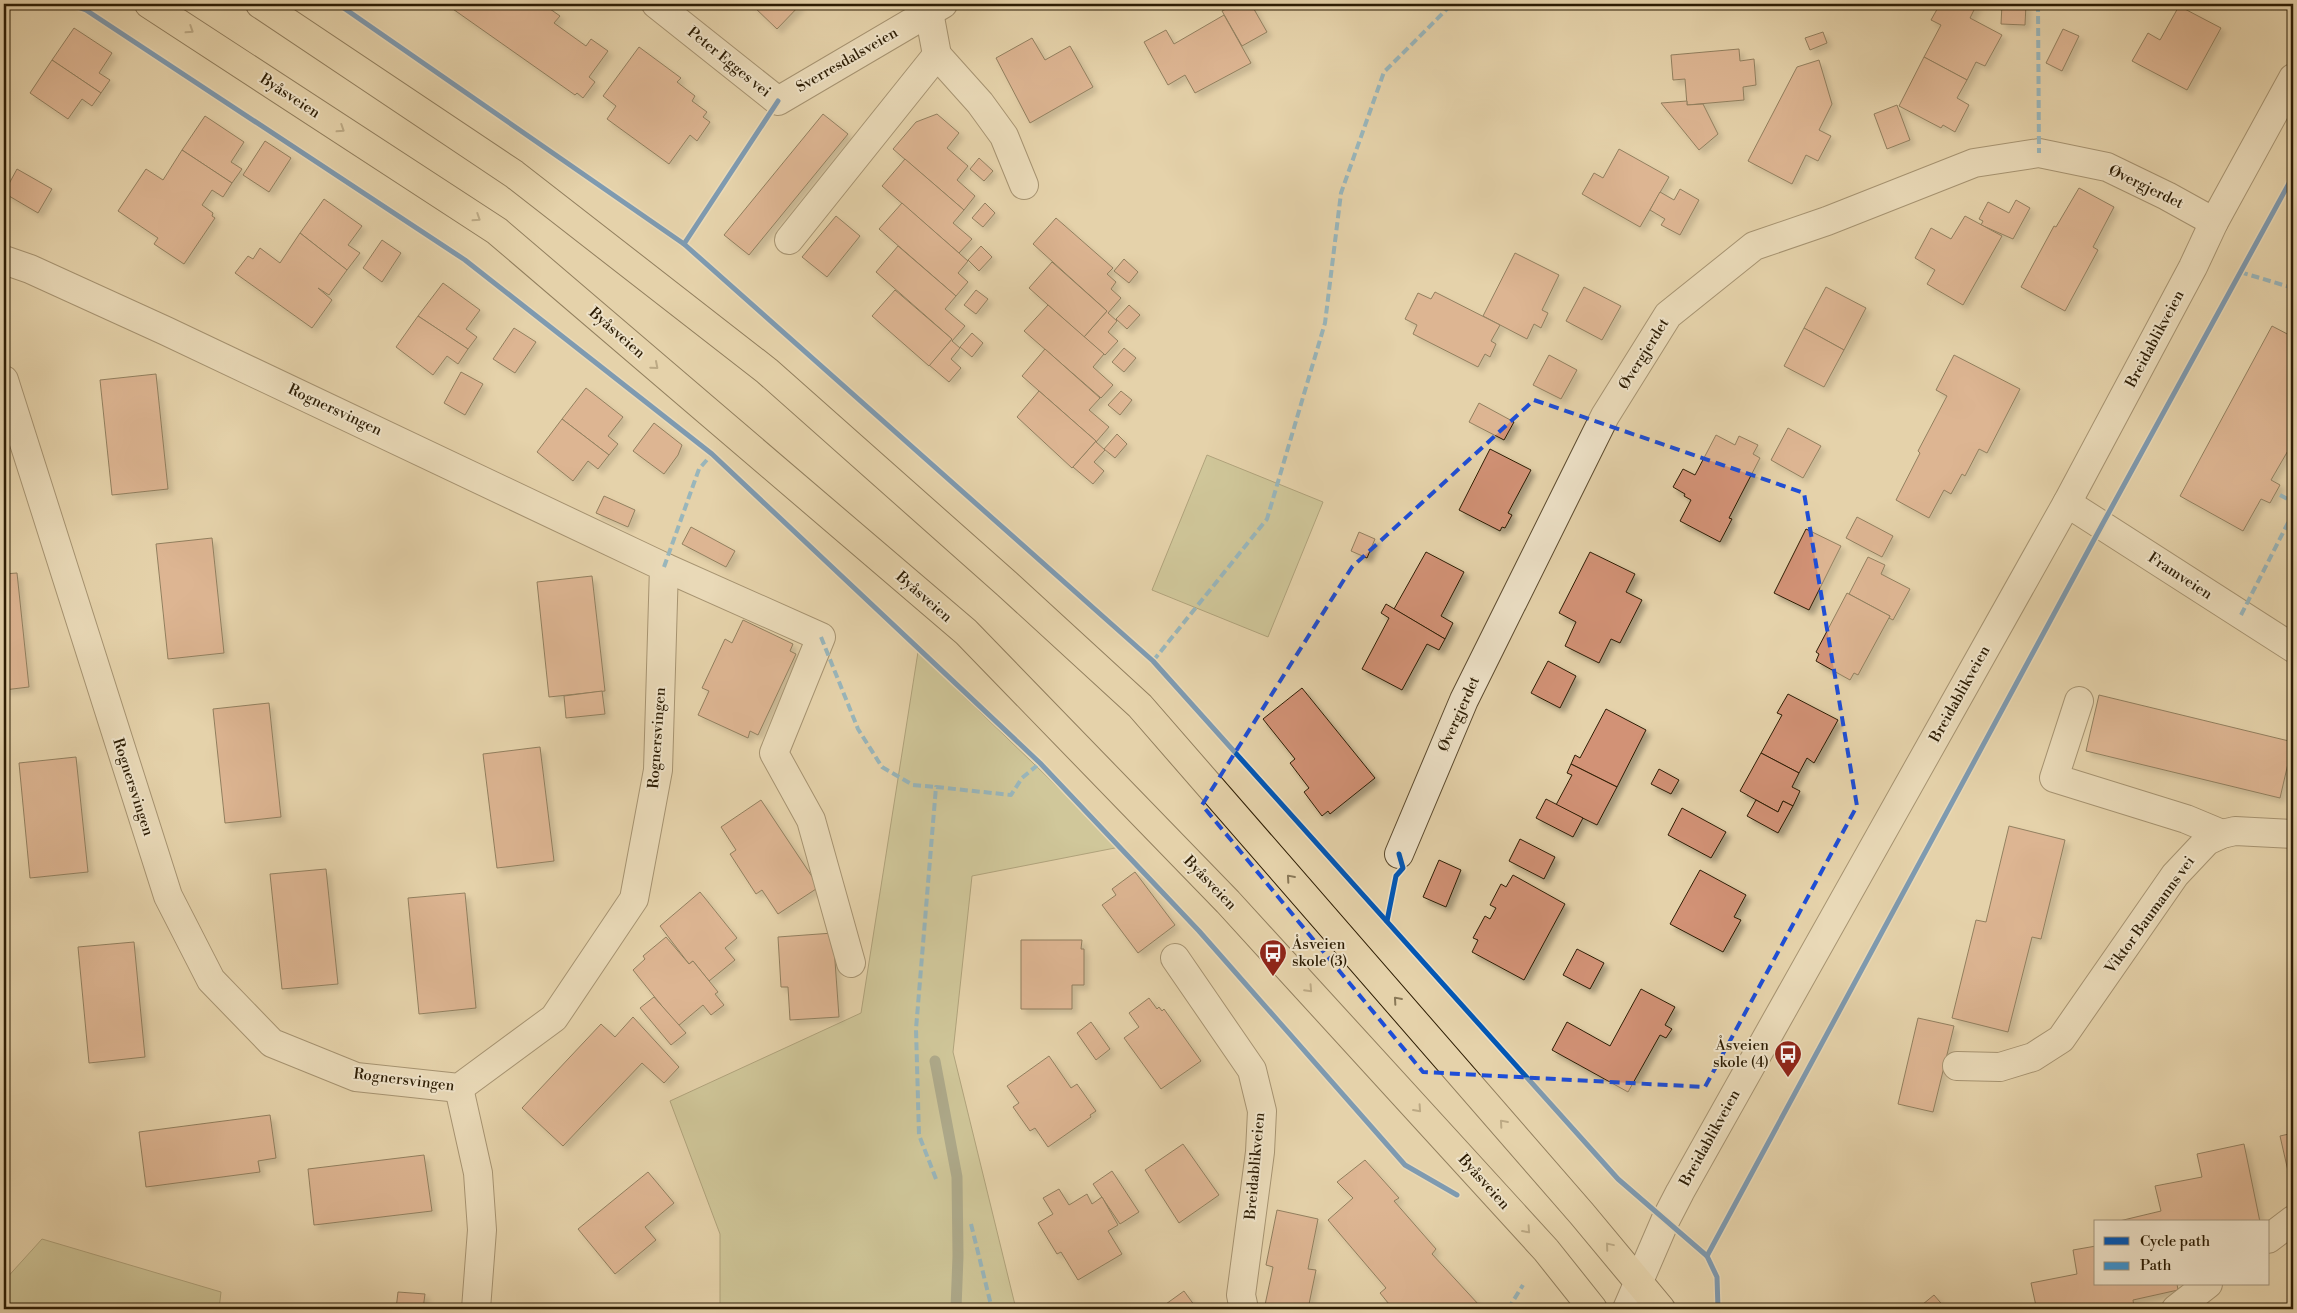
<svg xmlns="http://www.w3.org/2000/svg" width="2297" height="1313" viewBox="0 0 2297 1313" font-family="'Libre Bodoni',serif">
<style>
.green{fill:#b5bb88;stroke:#716c46}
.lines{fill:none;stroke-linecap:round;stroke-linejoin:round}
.stream{stroke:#6c7a66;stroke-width:11}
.building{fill:#d29276;stroke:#2d1d04;filter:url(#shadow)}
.minor-casing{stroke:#5b4a2e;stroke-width:30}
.major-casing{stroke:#2d1d04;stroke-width:30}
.minor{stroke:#eee2c8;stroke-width:28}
.major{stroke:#e5d2aa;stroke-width:28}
.quiet{stroke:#3c94d1;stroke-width:4;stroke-dasharray:8 4;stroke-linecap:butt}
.cycleway-casing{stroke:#eee2c8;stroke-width:8}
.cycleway{stroke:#0057b8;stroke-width:5}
.oneway{stroke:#897857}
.marked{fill:none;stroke:#1d4ed8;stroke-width:4;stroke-dasharray:10 6;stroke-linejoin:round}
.labels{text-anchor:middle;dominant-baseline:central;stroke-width:4;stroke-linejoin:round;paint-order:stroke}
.street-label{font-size:15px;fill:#2d1d04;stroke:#eee2c8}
.poi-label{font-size:15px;fill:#2d1d04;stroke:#eee2c8;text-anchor:start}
</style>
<defs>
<filter id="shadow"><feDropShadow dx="4.5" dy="4.5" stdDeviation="2.5" flood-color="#0004"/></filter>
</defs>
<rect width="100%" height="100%" fill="#e5d2aa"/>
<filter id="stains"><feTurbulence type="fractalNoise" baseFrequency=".004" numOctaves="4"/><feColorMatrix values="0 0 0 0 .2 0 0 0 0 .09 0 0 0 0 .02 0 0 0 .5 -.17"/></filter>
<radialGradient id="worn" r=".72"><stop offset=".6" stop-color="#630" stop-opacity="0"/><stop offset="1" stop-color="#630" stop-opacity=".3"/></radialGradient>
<g class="green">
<path d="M1207,455l116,47 -55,135 -116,-47z"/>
<path d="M918,652l202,195 -148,29 -19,176 63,257h-296v-75l-50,-133 191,-88z"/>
<path d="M42,1239l179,53 -2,17h-215v-28z"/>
</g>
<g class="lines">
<path class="stream" d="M935,1061l22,116 1,79 -2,53"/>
</g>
<g class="building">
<path d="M452,4h91l17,12 -6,7 32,23 5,-7 17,12 -19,26 6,5 -12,16 -6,-5 -2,2 -125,-88z"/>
<path d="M754,4h47l-24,25 -24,-23z"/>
<path d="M1236,4h15l16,28 -25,14 -20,-35z"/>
<path d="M1940,4h37l-7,14 32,17 -17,31 -9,-4 -9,18 -43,-23 17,-32 -10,-5z"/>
<path d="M2002,4h24l-1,21 -24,-1z"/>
<path d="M2179,6l42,22 -34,62 -55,-29 16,-28 12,7z"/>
<path d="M1224,15l27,48 -56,30 -10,-18 -17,10 -24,-43 22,-12 8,14z"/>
<path d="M74,28l38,25 -13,20 11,7 -9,13 -49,-33z"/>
<path d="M2063,29l16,7 -17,35 -16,-8z"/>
<path d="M1823,32l4,11 -17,7 -5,-12z"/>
<path d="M1032,38l13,22 25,-14 23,41 -63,36 -34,-65z"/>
<path d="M639,47l42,31 -4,4 18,14 -3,5 15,11 -4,5 7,5 -13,19 -7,-6 -21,29 -62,-45 9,-13 -13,-10z"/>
<path d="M1739,49l1,12 14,-2 2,26 -13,2 1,13 -57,5 -2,-26 -12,1 -2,-25z"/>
<path d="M1924,57l43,23 -10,18 12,7 -14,27 -12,-7 -2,3 -42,-22z"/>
<path d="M52,60l49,33 -9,13 -10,-7 -14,20 -38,-26z"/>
<path d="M1819,60l13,44 -13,26 12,6 -13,25 -12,-6 -14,29 -44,-23 49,-94z"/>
<path d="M1687,101v4l16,-1 15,30 -19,16 -38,-47z"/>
<path d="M1897,105l13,35 -23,9 -13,-35z"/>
<path d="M823,114l25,20 -99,121 -25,-20z"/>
<path d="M937,114l22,19 -12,15 21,18 -11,14 18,16 -11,14 -71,-61 23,-27z"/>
<path d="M205,116l39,26 -13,20 11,7 -10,14 -50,-33z"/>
<path d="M265,141l26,17 -22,34 -26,-17z"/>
<path d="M1619,149l50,28 -29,50 -58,-33 12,-21 9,5z"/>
<path d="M182,150l50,33 -9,14 -11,-7 -10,15 11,8 -1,3 3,2 -31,46 -30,-20 4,-6 -40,-27 28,-42 17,11z"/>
<path d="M979,158l14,13 -9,10 -14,-12z"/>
<path d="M905,159l59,51 -11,13 19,16 -13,14 -77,-67z"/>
<path d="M17,169l35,20 -14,24 -34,-20z"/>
<path d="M2079,188l35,19 -21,40 5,3 -33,61 -44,-24 33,-61 2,1z"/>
<path d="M1680,189l19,11 -19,35 -19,-10 4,-6 -15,-9 10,-18 14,8z"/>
<path d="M324,199l38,27 -14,19 12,8 -13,17 -47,-37z"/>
<path d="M2016,200l14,8 -17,31 -32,-14 2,-4 -4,-2 9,-17 21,11z"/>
<path d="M902,203l66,58 -10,12 10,9 -12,14 -77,-67z"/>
<path d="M985,203l10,10 -12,14 -11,-9z"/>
<path d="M836,216l24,20 -33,41 -25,-20z"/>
<path d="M1965,216l37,20 -39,69 -36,-21 8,-14 -20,-12 16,-30 20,11z"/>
<path d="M1056,218l57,50 -6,6 9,8 -5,7 10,9 -13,15 9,8 -9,11 10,9 -13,14 -21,-18 23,-26 -74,-67z"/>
<path d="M300,233l47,37 -18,25 -11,-7 14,12 -20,28 -77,-55 13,-17 5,3 7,-11 20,15z"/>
<path d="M382,240l19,13 -19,29 -19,-14z"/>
<path d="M898,246l58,50 -11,13 20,17 -13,15 8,7 -9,11 10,9 -12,14 -20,-17 23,-26 -76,-67z"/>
<path d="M981,246l11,11 -13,14 -11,-11z"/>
<path d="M1515,253l44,22 -17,35 6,3 -7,15 -7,-4 -7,15 -44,-23z"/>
<path d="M1124,259l14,13 -9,11 -15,-12z"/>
<path d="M1052,262l55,49 -23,26 -55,-49z"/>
<path d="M443,283l37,27 -14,19 11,8 -9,12 -50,-33z"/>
<path d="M1584,287l37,19 -19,34 -36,-19z"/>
<path d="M1826,287l40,21 -22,42 -40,-22z"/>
<path d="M895,290l57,49 -23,27 -57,-50z"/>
<path d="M976,290l12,9 -12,15 -12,-9z"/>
<path d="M1435,292l65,33 -9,16 5,3 -6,13 -5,-3 -7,13 -65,-33 4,-9 -12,-6 13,-26 13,6z"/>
<path d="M1048,305l56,49 -11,13 20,18 -12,13 -77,-67z"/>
<path d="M1129,305l11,10 -13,14 -11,-10z"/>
<path d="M418,316l50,33 -10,15 -11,-8 -14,19 -37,-28z"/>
<path d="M2272,326l21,11v105l-22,38 9,5 -10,18 -9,-4 -18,32 -63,-35z"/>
<path d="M514,328l22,14 -21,31 -22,-14z"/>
<path d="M1804,328l40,22 -20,37 -40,-21z"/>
<path d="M972,333l11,10 -11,14 -12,-10z"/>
<path d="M1124,348l12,10 -12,14 -12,-10z"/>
<path d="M1045,349l55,49 -11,12 20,17 -13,15 9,8 -11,12 10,9 -11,13 -20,-17 23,-26 -74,-65z"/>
<path d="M1549,355l28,15 -16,29 -28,-14z"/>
<path d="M1954,355l66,34 -33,64 -8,-4 -14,27 -3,-2 -11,20 -7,-4 -15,28 -33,-18 24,-47 -2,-2 29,-55 -11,-6z"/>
<path d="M461,372l22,12 -18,31 -21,-12z"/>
<path d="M156,374l12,115 -56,6 -12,-115z"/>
<path d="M586,388l37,29 -15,19 10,8 -9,11 -47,-36z"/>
<path d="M1039,391l57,50 -24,27 -55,-51z"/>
<path d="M1121,391l11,9 -12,15 -12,-10z"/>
<path d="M1479,403l35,19 -10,18 -35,-18z"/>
<path d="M562,419l47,36 -11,14 -10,-8 -15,20 -36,-29z"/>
<path d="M654,423l28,22 -4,10 -14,19 -31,-23z"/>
<path d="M1788,428l33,18 -18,32 -32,-18z"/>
<path d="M1117,434l10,10 -12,14 -11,-9z"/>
<path d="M1716,435l19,10 4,-9 19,9 -5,9 7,4 -31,60 3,1 -12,23 -40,-21 11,-21 -7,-4 1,-2 -12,-7 10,-18 12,6z"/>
<path d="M1490,449l41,21 -23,43 4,2 -7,13 -3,-1 -2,4 -41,-21z"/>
<path d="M604,496l31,14 -7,17 -32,-14z"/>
<path d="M1857,517l36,19 -11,21 -36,-19z"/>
<path d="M691,527l44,24 -9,16 -44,-23z"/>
<path d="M1806,529l35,17 -32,64 -35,-17z"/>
<path d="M1359,532l16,7 -8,19 -16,-7z"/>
<path d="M212,538l12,115 -56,6 -12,-115z"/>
<path d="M1426,552l38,20 -23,44 12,7 -8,16 -51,-30z"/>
<path d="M1590,552l45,22 -9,18 16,8 -22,43 -9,-4 -12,24 -34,-17 11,-24 -17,-9z"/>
<path d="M1868,557l17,8 -4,9 29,15 -17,31 -4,-2 1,-2 -41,-22z"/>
<path d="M17,573l12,114 -25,3v-116z"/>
<path d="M592,576l13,115 -56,6 -12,-115z"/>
<path d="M1847,593l43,23 -32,59 -4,-2 -4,7 -34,-19 3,-7 -3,-2z"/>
<path d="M1386,604l59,35 -6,11 -12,-6 -25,46 -40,-21 27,-51 -8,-5z"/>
<path d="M743,620l50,24 -3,7 6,3 -38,81 -8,-4 -2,7 -50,-23 11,-24 -7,-3 23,-49 7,4z"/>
<path d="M1548,661l28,15 -16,32 -29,-15z"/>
<path d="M1302,688l73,90 -45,36 -2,-3 -6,5 -18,-24 5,-4 -19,-25 5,-4 -32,-40z"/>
<path d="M602,691l3,23 -39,4 -2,-22z"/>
<path d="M1788,694l50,26 -24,43 -7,-5 -8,15 -38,-20 21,-38 -5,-2z"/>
<path d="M2099,695l194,47 -13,56 -194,-47z"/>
<path d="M269,703l12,114 -56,6 -12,-114z"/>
<path d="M1606,709l40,21 -29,57 -46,-23 4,-9 5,3z"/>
<path d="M540,747l14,114 -57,7 -14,-114z"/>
<path d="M1761,753l38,20 -7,14 8,4 -7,15 -10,-5 -5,11 -38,-21z"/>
<path d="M76,757l12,115 -58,6 -11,-115z"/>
<path d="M1571,764l46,23 -20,38 -41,-20 16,-30 -5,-2z"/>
<path d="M1659,769l20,11 -8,14 -20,-10z"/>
<path d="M1546,799l37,19 -10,19 -37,-19z"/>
<path d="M761,800l58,87 -41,27 -16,-24 -6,4 -26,-40 6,-4 -15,-23z"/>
<path d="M1756,800l22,12 5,-11 10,5 -15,27 -31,-17z"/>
<path d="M1682,808l44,24 -15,26 -43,-23z"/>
<path d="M2009,826l56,14 -24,99 -9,-2 -24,95 -56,-14 24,-98 10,2z"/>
<path d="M1520,839l35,18 -11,22 -35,-18z"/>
<path d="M1439,860l22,10 -15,37 -23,-10z"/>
<path d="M326,869l12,115 -56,5 -12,-115z"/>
<path d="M1700,870l46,25 -12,22 7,3 -18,32 -53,-28z"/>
<path d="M1135,872l40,53 -37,28 -36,-48 14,-10 -4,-6z"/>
<path d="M1513,875l52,29 -41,76 -52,-28 6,-12 -5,-2 12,-22 5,3 6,-11 -6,-3 11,-21 5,3z"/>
<path d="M700,892l37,46 -12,10 10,12 -26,21 -16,-20 -4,3 -29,-38z"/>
<path d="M465,893l11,115 -57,6 -11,-116z"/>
<path d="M833,933l6,84 -49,3 -2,-33h-7l-3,-50z"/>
<path d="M666,937l23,27 4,-3 25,31 -3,2 9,11 -13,10 -8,-10 -25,21 -45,-56 12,-11 -2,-3z"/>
<path d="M1021,940h61l-1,9h3v36h-12v24h-51z"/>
<path d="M134,942l11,115 -56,6 -11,-116z"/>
<path d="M1577,949l27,14 -14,26 -27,-14z"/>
<path d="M1641,989l34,18 -10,18 7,4 -6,9 -6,-3 -32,57 -76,-42 15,-28 43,24z"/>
<path d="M654,997l32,36 -15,12 -31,-37z"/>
<path d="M1149,998l8,11 2,-2 3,4 2,-2 37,52 -40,28 -37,-51 15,-11 -10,-14z"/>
<path d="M633,1017l46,50 -15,16 -22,-20 -79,83 -41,-38 79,-84 14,13z"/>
<path d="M1918,1018l36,8 -21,86 -35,-8z"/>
<path d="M1091,1022l19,27 -14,11 -19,-27z"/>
<path d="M1049,1056l22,32 6,-4 19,27 -6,4 1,2 -43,30 -13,-19 -5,3 -17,-24 6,-4 -12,-17z"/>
<path d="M270,1115l6,43 -18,3 2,11 -114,15 -7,-55z"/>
<path d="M2293,1133v37l-5,1 -8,-35z"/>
<path d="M1183,1144l36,51 -40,28 -34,-53z"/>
<path d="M2244,1144l16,78h-145l46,-11 -6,-25 47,-9 -5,-23z"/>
<path d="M424,1155l8,56 -118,14 -6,-56z"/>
<path d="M1365,1160l34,38 -5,3 42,48 -4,5 47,51 -5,4h-81l-13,-16 6,-5 -58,-68 25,-22 -16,-16z"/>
<path d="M1112,1171l27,41 -19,12 -27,-40z"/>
<path d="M648,1172l26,31 -29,24 11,13 -41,34 -37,-45z"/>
<path d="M1059,1189l10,16 18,-11 5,10 10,-7 16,28 -10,6 14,23 -44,26 -17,-28 -4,2 -19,-31 15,-9 -10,-16z"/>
<path d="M1277,1210l41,9 -10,50 8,1 -8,39h-20l-23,-4 8,-38 -7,-2z"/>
<path d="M2096,1246v38h81l1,6 -45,10 1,7 -12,2h-102l16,-3 -5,-23 46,-9 -4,-24z"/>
<path d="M1184,1291l13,18h-38z"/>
<path d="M398,1292l27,2 -2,15h-27z"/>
<path d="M1934,1295l12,14h-29z"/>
</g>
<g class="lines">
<g class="minor-casing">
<g id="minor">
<path d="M656,4l122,97 165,-97"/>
<path d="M937,55l43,48 24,33 20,49"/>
<path d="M789,240l148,-185 -8,-43"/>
<path d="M4,260l26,9 136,62 498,236 -6,203 -24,129 -80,119 -95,70 -103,-11 -84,-34 -61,-63 -43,-84 -164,-516"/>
<path d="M2067,503l226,145"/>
<path d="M664,567l157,70 -47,116 37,67 40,143"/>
<path d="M2079,701l-25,77 132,41 36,15"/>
<path d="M1399,854l65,-154 141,-284 63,-101 86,-69 73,-25 147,-58 65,-10 68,14 60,29 47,26"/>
<path d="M1175,958l77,112 10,41 -2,41 -19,143 3,14"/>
<path d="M1957,1066l43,1 33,-10 28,-18 114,-164 32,-34 15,-7 13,-3 58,3"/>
<path d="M459,1088l19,85 4,57 -6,79"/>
<path d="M2268,1239l25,-19"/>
<path d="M1627,1309l38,-88 15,-29 387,-689 126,-236 21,-45 79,-144"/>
<path d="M2176,1309l32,-25"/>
</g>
</g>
<g class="major-casing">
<g id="major">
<path d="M149,4l348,227 469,401 262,270 318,348 47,59"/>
<path d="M260,4l254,170 253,197 240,213 133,122 442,508 79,95"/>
</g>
</g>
<use href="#minor" class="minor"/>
<use href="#major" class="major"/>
<g class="quiet">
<path d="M2038,4l1,149"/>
<path d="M2240,272l53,16"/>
<path d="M2280,495l13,7"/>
<path d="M664,567l35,-98 13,-15"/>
<path d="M2241,615l52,-102"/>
<path d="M821,637l37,92 24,38 31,18 23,2"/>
<path d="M1153,661l114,-142 58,-196 16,-130 43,-121 68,-68"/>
<path d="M936,1179l-17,-44 -3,-106 20,-242 75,8 11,-17 18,-15"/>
<path d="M971,1224l21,85"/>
<path d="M1508,1309l15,-24"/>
</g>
<g class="cycleway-casing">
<g id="cycleway">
<path d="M69,4l17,6 379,250 247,194 328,309 159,168 206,234 52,30"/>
<path d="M338,4l346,240 469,417 465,518 89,77 10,21 1,32"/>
<path d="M684,244l94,-143"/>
<path d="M1387,921l9,-45 7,-8 -4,-14"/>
<path d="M1707,1256l395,-731 191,-349"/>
</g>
</g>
<use href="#cycleway" class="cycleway"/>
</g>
<defs><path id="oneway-chevron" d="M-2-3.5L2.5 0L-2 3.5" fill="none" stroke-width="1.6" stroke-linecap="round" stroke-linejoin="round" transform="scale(1.25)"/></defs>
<g class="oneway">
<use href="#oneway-chevron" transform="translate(190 30) rotate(33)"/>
<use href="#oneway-chevron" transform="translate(341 129) rotate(33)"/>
<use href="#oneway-chevron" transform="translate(477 218) rotate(33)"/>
<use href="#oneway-chevron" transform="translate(655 366) rotate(41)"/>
<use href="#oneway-chevron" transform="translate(1290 878) rotate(-131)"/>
<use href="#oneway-chevron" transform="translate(1309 989) rotate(47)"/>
<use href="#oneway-chevron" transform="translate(1397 1000) rotate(-131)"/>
<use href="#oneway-chevron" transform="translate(1418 1109) rotate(48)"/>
<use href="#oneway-chevron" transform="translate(1503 1123) rotate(-131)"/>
<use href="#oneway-chevron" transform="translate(1527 1230) rotate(48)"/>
<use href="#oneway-chevron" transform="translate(1609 1246) rotate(-130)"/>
</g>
<path d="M0 0H2297V1313H0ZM1534,400l270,93 53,313 -152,281 -282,-15 -221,-267 150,-238z" fill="#e5d2aa" fill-opacity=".55" fill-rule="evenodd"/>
<path class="marked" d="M1534,400l270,93 53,313 -152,281 -282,-15 -221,-267 150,-238z"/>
<defs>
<g id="bus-pin" transform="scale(1.4375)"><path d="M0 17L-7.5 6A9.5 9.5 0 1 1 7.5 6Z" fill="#8f2418" stroke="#eee2c8"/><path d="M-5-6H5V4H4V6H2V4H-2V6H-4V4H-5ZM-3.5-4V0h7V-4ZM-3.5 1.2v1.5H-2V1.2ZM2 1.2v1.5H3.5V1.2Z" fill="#fff"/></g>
</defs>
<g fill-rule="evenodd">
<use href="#bus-pin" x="1273" y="953"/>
<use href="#bus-pin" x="1788" y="1054"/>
</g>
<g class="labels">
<g class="street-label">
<text transform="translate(847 60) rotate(-30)">Sverresdalsveien</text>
<text transform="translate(729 62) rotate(39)">Peter Egges vei</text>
<text transform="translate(290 96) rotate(33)">Byåsveien</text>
<text transform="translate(2146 187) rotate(26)">Øvergjerdet</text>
<text transform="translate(617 333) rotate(41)">Byåsveien</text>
<text transform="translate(2155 339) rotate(-62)">Breidablikveien</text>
<text transform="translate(1644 354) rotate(-58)">Øvergjerdet</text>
<text transform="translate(335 410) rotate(25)">Rognersvingen</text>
<text transform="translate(2180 576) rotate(33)">Framveien</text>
<text transform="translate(924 597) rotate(41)">Byåsveien</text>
<text transform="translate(1960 694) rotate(-61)">Breidablikveien</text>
<text transform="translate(1459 714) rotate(-66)">Øvergjerdet</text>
<text transform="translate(657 738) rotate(-86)">Rognersvingen</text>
<text transform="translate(133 787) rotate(72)">Rognersvingen</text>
<text transform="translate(1210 883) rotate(46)">Byåsveien</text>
<text transform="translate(2150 915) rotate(-54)">Viktor Baumanns vei</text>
<text transform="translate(404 1080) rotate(7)">Rognersvingen</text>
<text transform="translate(1710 1138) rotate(-61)">Breidablikveien</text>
<text transform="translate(1255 1166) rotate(-85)">Breidablikveien</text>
<text transform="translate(1484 1182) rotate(48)">Byåsveien</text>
</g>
<g class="poi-label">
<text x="1292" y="944">Åsveien<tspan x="1292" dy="17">skole (3)</tspan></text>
<text x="1769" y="1045" text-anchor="end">Åsveien<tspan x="1769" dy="17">skole (4)</tspan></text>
</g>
</g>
<rect width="2297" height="1313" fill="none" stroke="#e5d2aa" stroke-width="20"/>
<rect x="5" y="5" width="2287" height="1303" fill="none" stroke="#2d1d04" stroke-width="2.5"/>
<rect x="10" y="10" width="2277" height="1293" fill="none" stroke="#2d1d04"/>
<rect x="2094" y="1220" width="175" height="65" fill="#eee2c8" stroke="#a1937a"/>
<rect x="2104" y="1237" width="25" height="8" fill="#0057b8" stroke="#a1937a"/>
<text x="2140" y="1246" font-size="15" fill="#2d1d04">Cycle path</text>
<rect x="2104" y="1262" width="25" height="8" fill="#3c94d1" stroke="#a1937a"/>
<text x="2140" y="1270" font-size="15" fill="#2d1d04">Path</text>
<rect width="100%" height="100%" filter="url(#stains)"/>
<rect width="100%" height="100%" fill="url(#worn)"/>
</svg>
